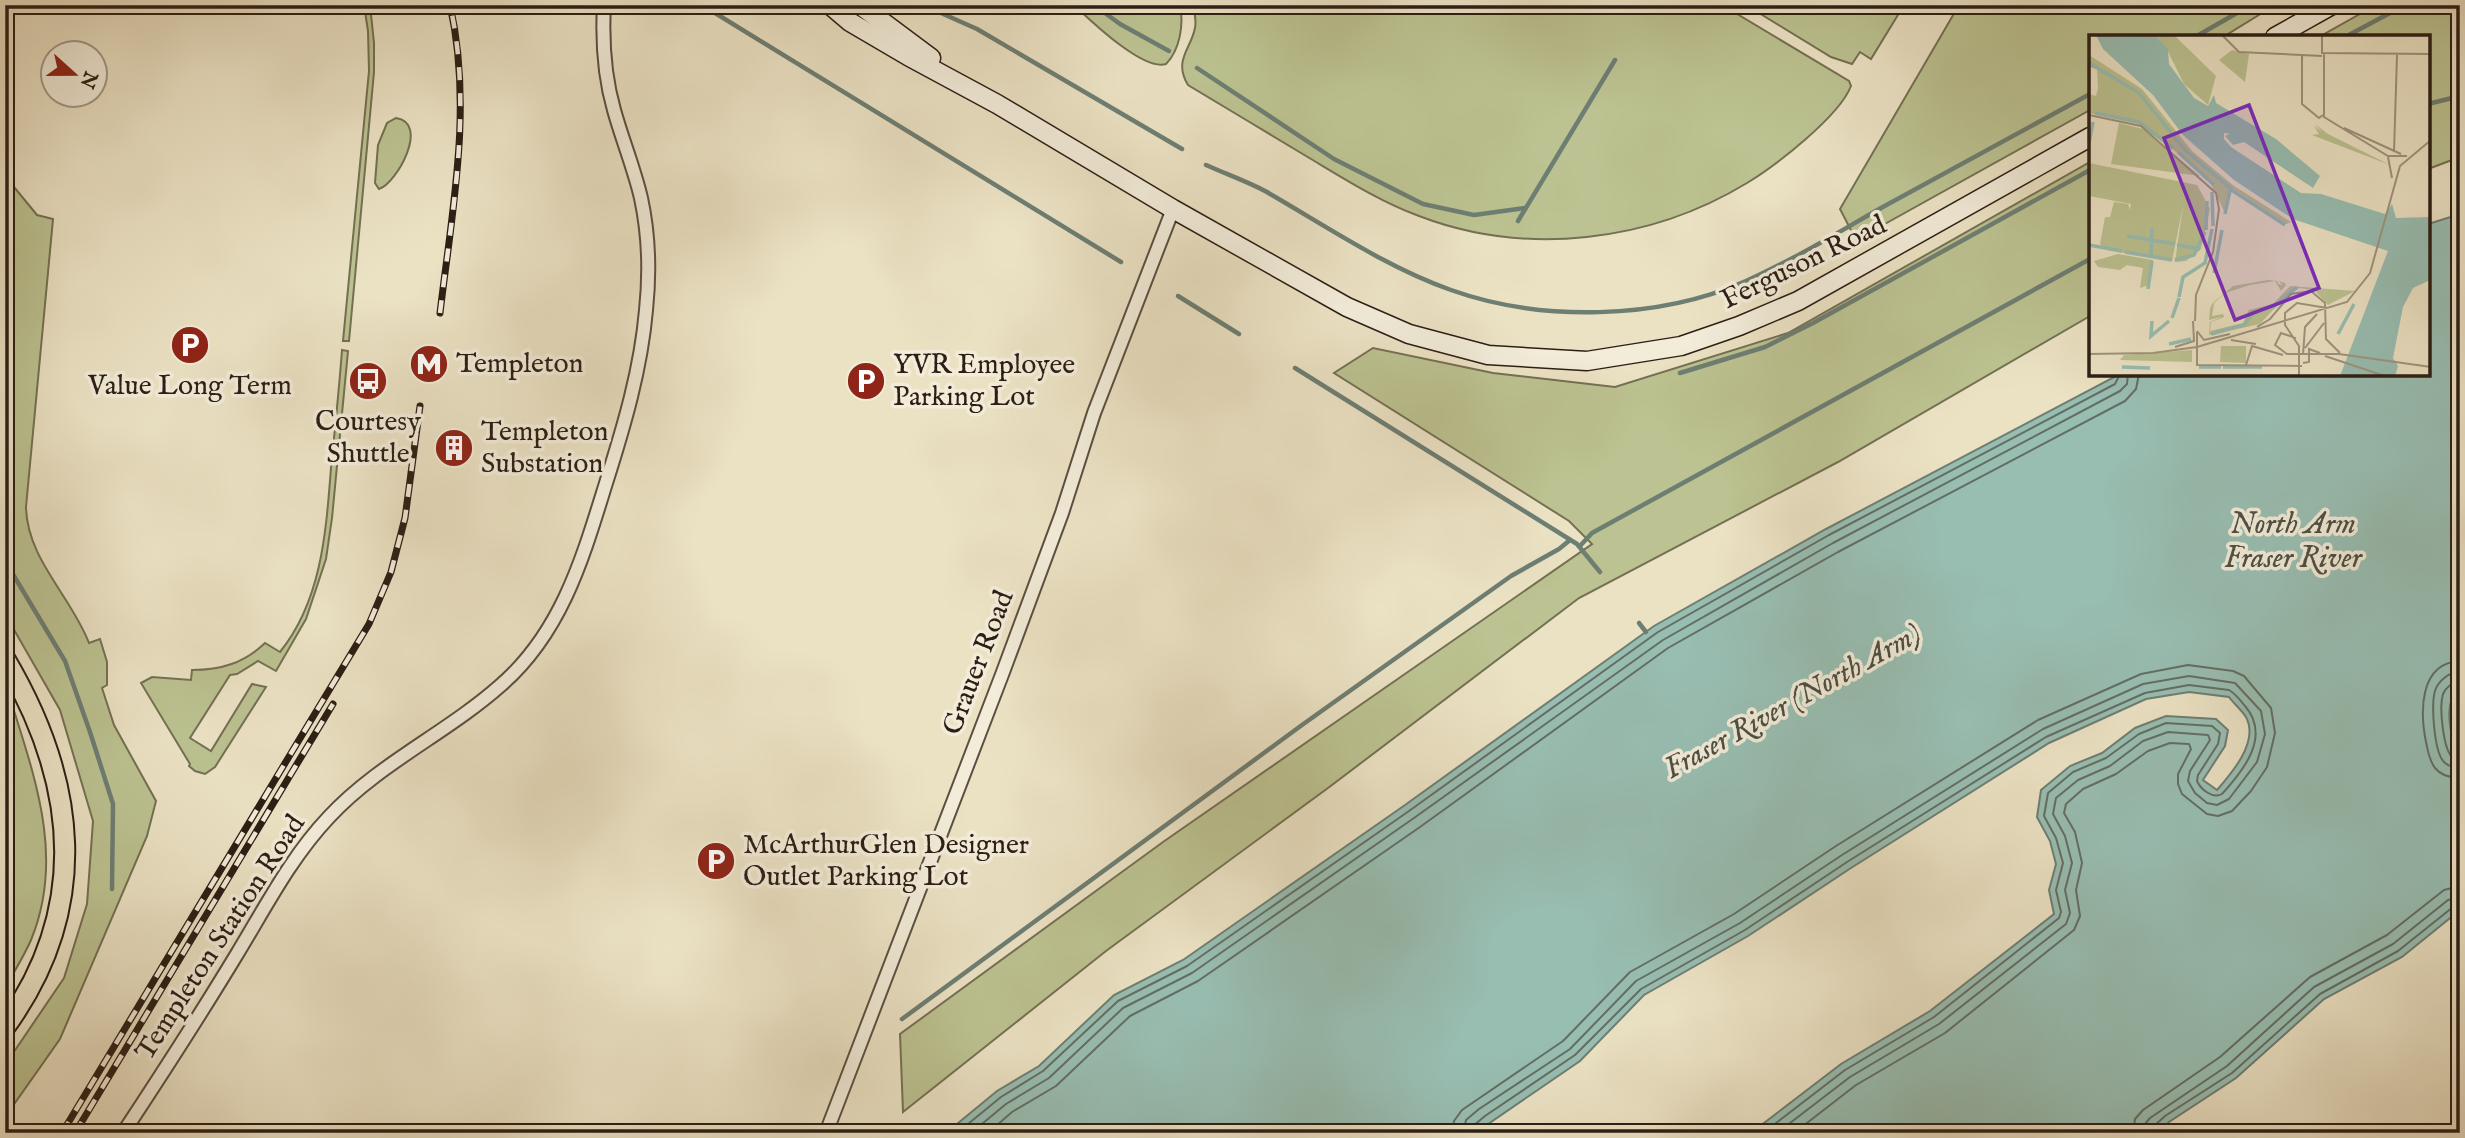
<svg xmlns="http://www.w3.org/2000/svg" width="2465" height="1138" viewBox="0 0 2465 1138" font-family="'IM FELL English',serif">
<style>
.green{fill:#bcc291;stroke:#747053;stroke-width:2}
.water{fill:#98beb2;stroke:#6d7e73;stroke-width:2}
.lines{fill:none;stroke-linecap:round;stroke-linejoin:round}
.shore{stroke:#626e64;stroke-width:2}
.stream{stroke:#6d7e73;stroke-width:4.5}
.street-casing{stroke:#5c4f41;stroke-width:16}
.secondary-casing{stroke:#2c1e15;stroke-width:21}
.primary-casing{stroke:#2c1e15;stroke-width:23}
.street{stroke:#f2ecd9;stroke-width:12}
.secondary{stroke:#f2ecd9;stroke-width:18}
.primary{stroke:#ebe2c4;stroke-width:19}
.rail-casing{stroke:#2c1e15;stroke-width:7}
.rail{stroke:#f2ecd9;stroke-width:4.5;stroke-dasharray:13;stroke-linecap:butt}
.labels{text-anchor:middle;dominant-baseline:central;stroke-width:7;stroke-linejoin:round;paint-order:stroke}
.street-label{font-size:28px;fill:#2c1e15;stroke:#f2ecd9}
.poi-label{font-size:28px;fill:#2c1e15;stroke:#f2ecd9;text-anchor:start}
.water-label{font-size:30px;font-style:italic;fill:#4c4e44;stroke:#f2ecd9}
.inset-river{fill:none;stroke:#98beb2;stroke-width:3.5}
.inset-road{fill:none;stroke:#9f947e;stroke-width:2}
.view{fill:#7b2cbf;fill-opacity:0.15;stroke:#7b2cbf;stroke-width:3.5}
.inset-edge{fill:none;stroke:#2c1e15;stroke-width:3.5}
</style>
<rect width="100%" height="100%" fill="#ebe2c4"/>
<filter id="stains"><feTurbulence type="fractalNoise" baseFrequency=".00286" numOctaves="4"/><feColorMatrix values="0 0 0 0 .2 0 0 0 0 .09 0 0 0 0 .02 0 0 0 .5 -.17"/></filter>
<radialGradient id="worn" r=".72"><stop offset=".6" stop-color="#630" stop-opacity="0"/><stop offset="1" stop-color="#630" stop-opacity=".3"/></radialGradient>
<g class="green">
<path d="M364,5h6l4,38v29l-25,269h-6l26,-270 -1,-40z"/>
<path d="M1074,5h106c4,19 0,45 -14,59 -23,7 -75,-43 -92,-59z"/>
<path d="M1192,5h530l127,76 2,5c-12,31 -76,80 -104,97 -97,59 -221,74 -328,33 -38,-14 -73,-36 -108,-57 -41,-25 -82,-49 -123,-74 -20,-33 19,-43 4,-80z"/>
<path d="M1746,5h158l-33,54 -11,-7 -8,12 -21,-7z"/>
<path d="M1959,5h316l-52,32h-133v73l-234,130 -16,-31z"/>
<path d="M2376,5h84v152l-32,12v-132h-109z"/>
<path d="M396,118c34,5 1,65 -17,71l-4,-6 3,-38 9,-22z"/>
<path d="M2090,162v154l-252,146 -259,136 -251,190 -222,163 -203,161 -3,-78 263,-192 429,-298 -23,-23 -235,-148 39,-25 120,25 122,14 173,-54z"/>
<path d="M5,176l32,39 16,4 -27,288c1,52 45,89 63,136l11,-4 7,23v23l-5,3 12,37 42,76 -9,35 -87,203 -55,78v-52l59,-87 23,-74 6,-83 -33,-111 -55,-96z"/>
<path d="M342,350l6,1 -16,167 -6,41 -20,60 -30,52 -18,-10 -21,13 -7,1 -40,63 21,13 41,-67 14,3 -51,80 -10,7 -10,-3 -6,-5 1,-2 -49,-81 11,-6 39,3 1,-10c29,0 52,-7 73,-27l15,9c42,-52 46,-121 51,-184 4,-39 8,-78 11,-118z"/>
<path d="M5,692l5,6c25,80 55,160 21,242 -7,16 -17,32 -26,48z"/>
</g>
<path class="water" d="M2460,214v470c-17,21 -10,43 -5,68l5,-2v160l-58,47 -78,42 -88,79 -67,44 -13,11h-405l90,-69 89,-53 124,-97 -5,-24 7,-26 -6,-23 -13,-24 4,-27 29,-24 32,-13 33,-25 31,-12 50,3 12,11 -3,16 -22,34 14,10c14,-16 41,-47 30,-71 -3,-7 -13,-15 -18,-22l-40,-5 -43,7 -97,44 -198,125 -103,68 -104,59 -64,66 -105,72h-529l51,-42 42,-25 75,-71 69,-35 222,-155 249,-179 172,-97 292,-154 310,-1v-150z"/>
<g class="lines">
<g class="shore">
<path d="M2460,661c-41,2 -40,51 -34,81 2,9 3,18 9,26 6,7 15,10 25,9"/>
<path d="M2460,672c-11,0 -22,9 -25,19 -4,14 -1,61 9,71 5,5 10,5 16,5"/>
<path d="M2460,681c-7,1 -14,6 -17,13 -4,13 0,56 10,64h7"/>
<path d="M957,1133l44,-36 42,-26 75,-70 69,-35 222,-155 249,-179 171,-97 286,-151 5,-10"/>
<path d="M971,1133l35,-29 43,-26 74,-70 69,-35 222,-155 249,-178 170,-97 287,-152 7,-7 1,-10"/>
<path d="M988,1133l24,-21 44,-26 74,-70 68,-35 222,-154 248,-179 170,-96 287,-151 11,-12 3,-15"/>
<path d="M1452,1133l2,-12 8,-11 101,-69 67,-69 104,-58 102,-68 202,-126 103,-46 47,-9 45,6 11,5 27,32 4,25 -8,34 -16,24 -19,20 -14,5 -11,-2 -25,-20 -4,-10v-10l13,-25 -2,-5 -19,-1 -22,8 -32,23 -33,15 -17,15 -2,9 11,19 7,31 -6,27 4,26 -6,14 -129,103 -89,52 -62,48"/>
<path d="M1463,1133l3,-13 13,-11 91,-60 66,-68 104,-58 102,-68 201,-126 100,-45 46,-8 46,7 26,28 4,23 -8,28 -28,37 -12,6 -10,-2 -12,-10 -7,-12 2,-10 20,-31 -2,-5 -40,-3 -25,9 -33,25 -32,14 -22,18 -3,16 12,22 7,27 -7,27 5,23 -4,11 -127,100 -89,53 -73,56"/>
<path d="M1472,1133l1,-7 12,-10 90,-61 66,-66 104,-59 102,-68 199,-125 99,-44 44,-8 40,5c7,4 11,10 16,16 26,30 -1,64 -23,88 -9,5 -21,-4 -25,-13l1,-6 20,-31 2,-11 -8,-7 -46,-3 -27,11 -33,24 -33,14 -25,21 -4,23 12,22 7,25 -7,27 5,22 -2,6 -125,99 -89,53 -82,63"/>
<path d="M2133,1133l2,-14 8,-9 77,-53 90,-80 77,-42 57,-45 16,-4"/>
<path d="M2144,1133l1,-9 5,-6 77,-52 87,-79 79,-43 55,-44 12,-3"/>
<path d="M2152,1133l2,-7 11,-10 67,-43 88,-79 78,-43 55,-44 7,-2"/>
</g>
<g class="stream">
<path d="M702,5l419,257"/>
<path d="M923,5l54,24 205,120"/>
<path d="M1094,5l26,19 49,27"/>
<path d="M2195,37l56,-32"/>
<path d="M2345,37l60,-32"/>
<path d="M1197,68l137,91 89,45 51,11 51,-7"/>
<path d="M2428,104l32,-8"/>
<path d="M1206,165c20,9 40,16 59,26 61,35 119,75 186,99 90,32 207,30 295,-9 47,-21 91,-48 135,-73 70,-38 140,-76 209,-114"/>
<path d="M1518,221l97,-161"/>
<path d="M5,259l2,6 -2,28"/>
<path d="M1178,296l61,38"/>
<path d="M1295,368l282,176 23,28"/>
<path d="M1680,373l85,-26 48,-24 277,-153"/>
<path d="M1580,546l12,-13 498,-274"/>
<path d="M5,561l60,100 25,71 23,72 -1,85"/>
<path d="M1639,623l7,9"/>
<path d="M902,1019l400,-294 209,-149 48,-27 11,-9"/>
</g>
<g class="street-casing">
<g id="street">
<path d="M123,1133c39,-59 77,-118 114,-179 28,-46 54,-97 92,-137 49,-53 118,-84 172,-132 61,-53 82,-128 105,-202 18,-57 35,-114 40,-173 4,-38 3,-75 -5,-112 -7,-30 -19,-59 -27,-88 -10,-35 -12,-69 -10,-105"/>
<path d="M826,1133l177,-461 59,-159 32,-100 79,-204"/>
</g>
</g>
<g class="secondary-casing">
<g id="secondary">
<path d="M830,5l20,17 58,34 89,48 176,105 174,98 62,27 79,21 99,6 94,-15 58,-20 59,-25 292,-164"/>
<path d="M860,5l71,53"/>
<path d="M2275,37l57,-32"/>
</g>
</g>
<g class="primary-casing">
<path id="primary" d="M5,659c72,122 87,248 0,368"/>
</g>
<use href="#street" class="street"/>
<use href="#secondary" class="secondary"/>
<use href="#primary" class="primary"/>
<g class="rail-casing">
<g id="rail">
<path d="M440,313c12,-102 33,-206 10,-308"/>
<path d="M62,1133l307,-509 22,-52 14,-54 15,-112"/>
<path d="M75,1133l258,-429"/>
</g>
</g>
<use href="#rail" class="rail"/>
</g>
<defs>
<g id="parking-disc" transform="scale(2.0125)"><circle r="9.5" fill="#8f2418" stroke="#f2ecd9"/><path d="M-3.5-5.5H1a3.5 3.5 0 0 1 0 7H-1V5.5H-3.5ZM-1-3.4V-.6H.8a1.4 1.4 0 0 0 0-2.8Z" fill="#fff"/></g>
<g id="metro-disc" transform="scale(2.0125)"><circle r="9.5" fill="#8f2418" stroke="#f2ecd9"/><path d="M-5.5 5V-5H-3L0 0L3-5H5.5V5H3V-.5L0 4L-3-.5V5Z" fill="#fff"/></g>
<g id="bus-disc" transform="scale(2.0125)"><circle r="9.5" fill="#8f2418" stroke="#f2ecd9"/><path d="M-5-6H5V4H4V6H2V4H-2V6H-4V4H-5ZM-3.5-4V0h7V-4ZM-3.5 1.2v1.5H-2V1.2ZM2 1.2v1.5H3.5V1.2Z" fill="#fff"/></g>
<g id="building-disc" transform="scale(2.0125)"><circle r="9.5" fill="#8f2418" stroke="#f2ecd9"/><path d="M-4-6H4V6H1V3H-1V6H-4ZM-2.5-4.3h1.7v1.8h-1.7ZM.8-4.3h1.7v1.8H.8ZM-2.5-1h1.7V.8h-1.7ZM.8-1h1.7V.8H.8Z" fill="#fff"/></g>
</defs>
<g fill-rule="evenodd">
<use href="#parking-disc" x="190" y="345"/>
<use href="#metro-disc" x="429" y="364"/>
<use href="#bus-disc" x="368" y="381"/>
<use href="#parking-disc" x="866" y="381"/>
<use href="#building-disc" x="454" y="448"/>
<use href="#parking-disc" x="716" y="861"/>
</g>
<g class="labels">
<g class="street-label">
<text transform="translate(1804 263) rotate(-26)">Ferguson Road</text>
<text transform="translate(979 663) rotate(-69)">Grauer Road</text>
<text transform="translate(221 938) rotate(-57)">Templeton Station Road</text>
</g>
<g class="poi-label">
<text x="456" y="364">Templeton</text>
<text x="893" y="365">YVR Employee<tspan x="893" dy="32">Parking Lot</tspan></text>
<text x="190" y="386" text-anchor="middle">Value Long Term</text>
<text x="368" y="422" text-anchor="middle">Courtesy<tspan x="368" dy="32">Shuttle</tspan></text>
<text x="481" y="432">Templeton<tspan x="481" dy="32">Substation</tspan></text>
<text x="743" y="845">McArthurGlen Designer<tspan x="743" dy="32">Outlet Parking Lot</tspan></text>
</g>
<g class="water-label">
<text x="2293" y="525">North Arm<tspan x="2293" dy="34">Fraser River</tspan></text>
<text transform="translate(1793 702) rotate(-29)">Fraser River (North Arm)</text>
</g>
</g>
<g transform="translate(2089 35)">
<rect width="341" height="341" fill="#ebe2c4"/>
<path d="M65,0h20l42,41 -8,29 -24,-21 -17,-35zM0,20l53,34 50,62 42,35 57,36 -5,2 -56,-37 -6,24 -16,-33 -65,-53 -54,-12v-19l7,2 2,-8 -1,-19 -8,-2zM30,88l24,6 57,47 -89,-12zM226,89l13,10 62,31 -78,-30 7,-1 -5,-8 8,6zM0,128l108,22 13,24 -9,40 -15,12 -11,1 8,-56 -11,55 -65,-11 -7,-6 5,-27h5l4,-15 14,2 2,6 1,-6 -42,-8zM29,219l35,6 -4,25 -9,3 3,-20 -16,-3 -7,5 -22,-3 -4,-6zM179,245l9,1 1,3 5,1 -5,-4 7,2 1,2 -5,6 -6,-10 -25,4 -25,8 -11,10 -2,13 11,-2 1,3 -13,5 -1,9 33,-8 6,-13 24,-6 17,-18 65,5 -27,14 -14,-15 -15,-2 -13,8 -26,28 -51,11 1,-13 11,-5 -12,3 1,-11 2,-5 3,-3 18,-15zM132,311h25v17l-26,-1zM103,315v12l-72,-2 4,-5z" fill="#bcc291"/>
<path d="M83,4v7l11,8 4,-5 5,7 -9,-1 1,7 -6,8 -8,-14 12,1 -22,-16zM143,15l17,4 -4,28 -26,-22z" fill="#bcc291"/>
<path d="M7,0h58l14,14 1,15 25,34 14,8 6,-11 2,8 60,36 44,37 -7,12 -69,-46 -11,3 -8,-9 5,-2 -6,-1v6l7,8 70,46 20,1 64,20 7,-10 4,14 34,-1v63l-17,8 -10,19 -10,51 5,8 -3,10h-55l48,-125 -95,-32 -59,-39 -51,-45 -30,-40 -50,-46z" fill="#98beb2"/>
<path class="inset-river" d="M0,28l50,30 46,57 45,38M6,78l44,9 34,26M0,108l4,-21M89,117l36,33M141,154l55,36M123,157l1,34M136,179l6,-28M117,195l1,-29M38,201l48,8M0,210l33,6M88,210l23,4M36,217l47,8M62,220l1,-27M86,225l19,-5 11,-23M125,238l8,-43M59,254l4,-28M90,262l4,-20 22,-14 7,-34M83,283l7,-20M63,286l-1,15 18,-15M122,299l33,-9 10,-13 20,-5 23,-20M249,299l16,-30M80,309l22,-5M33,332l28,1M110,332h22M134,332h39"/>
<path class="inset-road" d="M133,0l17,17 83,4M233,0v18l109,1M235,18v64l64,39h19M213,20v49l17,14 4,-3M0,80l52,11 75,67 3,16 -6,43 -17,43 -1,26M255,93l57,26M305,117l3,-97M299,122l4,21M168,292l13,-8 21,-25 20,-3 14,12 1,36 14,14M108,296l7,9 26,-6M108,297v33l105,1M207,303l-15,-5 -6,12 12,9h52l92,13M142,305l25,4M86,312l19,-6 -1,-20M216,313l19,-25M0,319l64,-1 44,-6 150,-45 23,-29 30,-107 31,-26M214,320l2,-28 12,-13M236,321l60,20M214,328l6,-1v-13l11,4M157,330l6,-19 31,9M210,341v-30l-14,-21v-12l12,-10 30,5"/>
<path class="view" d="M160,70l70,183 -84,32 -71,-182z"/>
<rect width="341" height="341" class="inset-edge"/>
</g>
<rect width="2465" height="1138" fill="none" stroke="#ebe2c4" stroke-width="28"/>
<rect x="7" y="7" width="2451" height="1124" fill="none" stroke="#2c1e15" stroke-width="3.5"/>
<rect x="14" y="14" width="2437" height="1110" fill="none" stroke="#2c1e15" stroke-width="2"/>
<g transform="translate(74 74) rotate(111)"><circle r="33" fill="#f2ecd9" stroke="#a39a8b" stroke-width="2"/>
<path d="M0-5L12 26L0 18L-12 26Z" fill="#8f2418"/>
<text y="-10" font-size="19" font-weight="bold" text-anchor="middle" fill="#2c1e15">N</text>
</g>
<rect width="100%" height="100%" filter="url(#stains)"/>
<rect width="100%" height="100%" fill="url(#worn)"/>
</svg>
